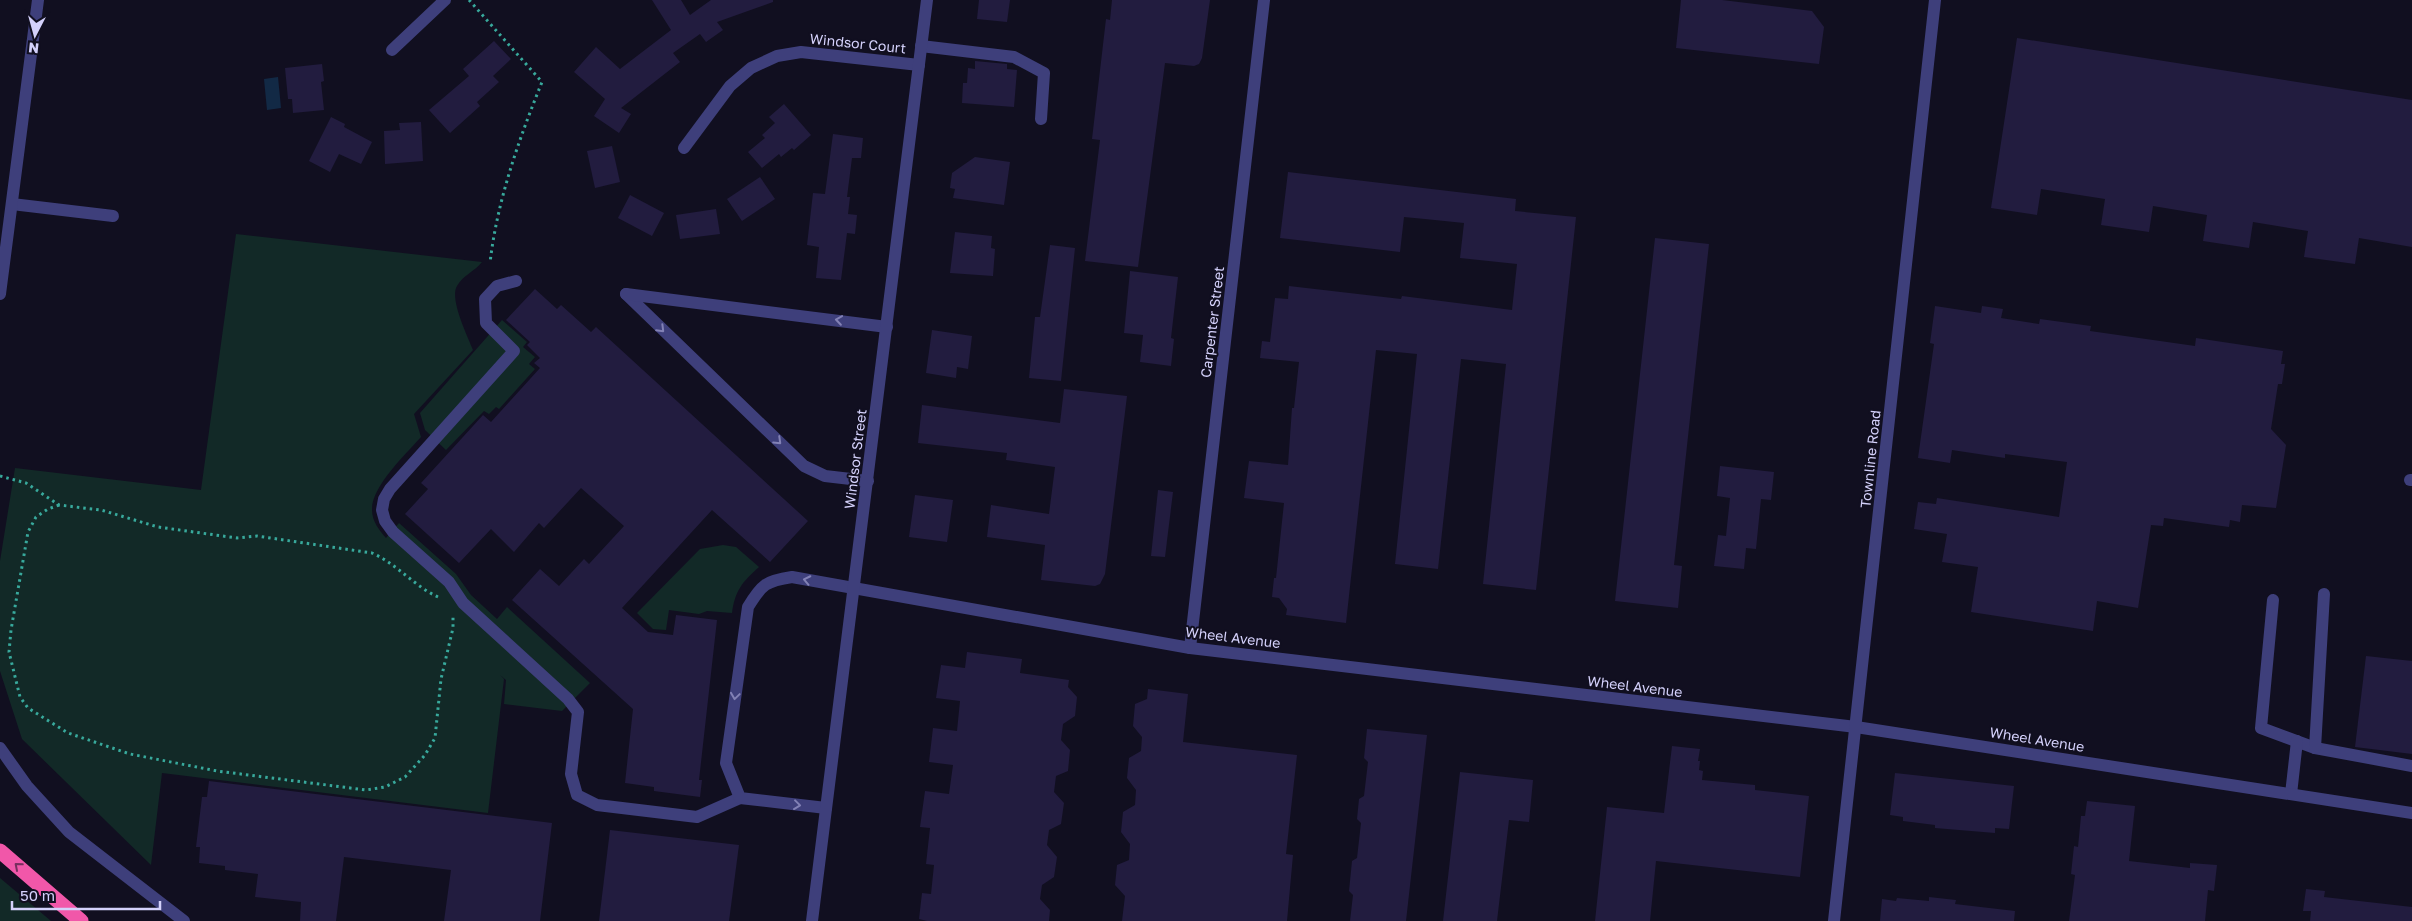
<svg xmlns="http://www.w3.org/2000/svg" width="2412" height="921" viewBox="0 0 2412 921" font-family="'Golos Text',sans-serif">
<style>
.green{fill:#122927}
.water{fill:#122945}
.building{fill:#221c3f}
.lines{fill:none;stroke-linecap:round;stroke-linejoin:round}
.path{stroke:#38a99c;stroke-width:3;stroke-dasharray:2.5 4;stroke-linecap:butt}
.minor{stroke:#3e3f7b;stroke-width:12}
.highway{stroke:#f157a9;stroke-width:15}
.oneway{stroke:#8281b5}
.oneway2{stroke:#762f5e}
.labels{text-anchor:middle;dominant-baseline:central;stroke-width:4;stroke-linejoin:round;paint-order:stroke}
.street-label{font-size:14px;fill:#d4d1fb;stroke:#110f20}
</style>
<rect width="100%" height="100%" fill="#110f20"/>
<g class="green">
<path d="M236,234l246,28c-8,10 -19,13 -25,24 -8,13 11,51 16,64l-59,64 7,23c-15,17 -50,50 -49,73 0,11 7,20 14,28l13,-15 57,51 15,21 26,24 10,-12 83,76 -28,28 -58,-7 2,-24 -6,-5 4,4 -16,134 -326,-40 -11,92 -129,-126 -22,-68v-110l15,-93 186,22z"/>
<path d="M502,320l25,22 -4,5 12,10 -6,7 6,5 -36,40 -3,-2 -7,7 -5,-3 -38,39 -21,-20 -5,-17z"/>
<path d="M723,545l13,2 23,20c-17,15 -24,24 -27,46l-25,-2 -8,3 -30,-4 -3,20 -13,-1 -16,-16 63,-64z"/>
<path d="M0,878l51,43h-51z"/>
</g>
<path class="water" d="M278,77l3,31 -14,2 -3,-31z"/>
<g class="building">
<path d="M652,0h29l9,15 21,-15h62v2l-56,20 6,8 -17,12 -6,-8 -27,19 7,9 -59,46 10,6 -12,19 -25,-17 11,-17 -31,-27 22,-25 24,22 51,-39z"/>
<path d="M979,0h31l-3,22 -30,-3z"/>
<path d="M1112,0h98l-8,58 -3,6 -5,2 -29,-3 -27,204 -53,-6 15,-121 -8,-1 14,-120 4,1z"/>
<path d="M1681,0h41l90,11 12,16 -5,37 -143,-16z"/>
<path d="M2017,38l395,62v147l-53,-9 -4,26 -51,-7 4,-26 -55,-9 -4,26 -46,-7 4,-26 -54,-9 -4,26 -48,-7 4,-26 -64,-10 -4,26 -46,-7z"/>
<path d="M494,41l17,18 -18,17 6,6 -22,20 3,4 -30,27 -21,-23 40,-34 -6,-7z"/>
<path d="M975,61l32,3v5l10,1 -3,37 -52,-4 1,-20h4l1,-15 7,1z"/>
<path d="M322,64l2,17 -3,1 3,28 -31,3 -1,-14h-4l-3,-31z"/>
<path d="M784,104l27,31 -17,15 -2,-2 -11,9 -2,-3 -17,14 -14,-16 17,-14 -3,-3 13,-12 -6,-6z"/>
<path d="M331,117l14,7 -1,3 28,15 -11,22 -22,-10 -9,18 -21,-11z"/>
<path d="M421,122l2,39 -38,3 -1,-33 16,-1 -1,-7z"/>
<path d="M833,134l30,4 -2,20h-9l-5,39h3l-2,17 9,1 -2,19 -8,-1 -6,47 -25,-2 3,-31 -12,-2 6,-52 12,1z"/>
<path d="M612,146l8,36 -25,6 -8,-37z"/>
<path d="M975,157l35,5 -6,43 -51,-7 2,-9 -5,-1 2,-15z"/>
<path d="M1288,172l228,27 -1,12 61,6 -40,373 -53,-6 23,-220 -45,-5 -23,210 -43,-5 22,-210 -41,-4 -30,273 -60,-8 1,-6 -8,-11 -7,-1 2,-19h2l8,-75 -40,-5 5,-37 39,4 4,-57h2l5,-46 -39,-4 2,-17 8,1 5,-44 13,1 1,-13 112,13 1,-3 110,14 5,-46 -57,-6 4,-35 -39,-4 -21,-2 -4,35 -120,-14z"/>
<path d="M760,177l15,22 -33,22 -15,-22z"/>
<path d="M630,195l34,18 -12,23 -34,-18z"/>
<path d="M716,209l4,25 -40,5 -4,-24z"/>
<path d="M955,232l37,4 -1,12 4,1 -2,27 -43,-3z"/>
<path d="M1655,238l54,6 -35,321 8,1 -4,42 -63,-7z"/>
<path d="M1050,245l25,3 -14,133 -32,-3 6,-61h5z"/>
<path d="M1130,271l48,6 -7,61 3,1 -3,27 -31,-4 3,-27 -19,-2z"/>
<path d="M535,289l22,20 4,-4 30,27 5,-5 212,194 -38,41 -58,-52 -90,98 26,24 25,3 3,-20 41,5 -18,160h3l-2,17 -46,-6v-4l-29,-4 8,-74 -121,-109 28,-31 19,17 25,-27 5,5 35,-38 -43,-38 -37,40 -5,-5 -25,29 -23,-23 -32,34 -54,-49 23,-25 -7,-6 62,-68 8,7 49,-54 -6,-5 6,-5 -13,-13 3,-3 -24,-22z"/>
<path d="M1935,306l46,7 1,-7 21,3 -2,9 38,6 1,-5 51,7 -1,5 105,15 1,-8 87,13 -2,13h4l-3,20h-4l-7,45 15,16 -10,63 -34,-3 -2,17 -10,-2 -1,7 -65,-9 -1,8 -12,-1 -13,83 -41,-7 -4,30 -122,-19 7,-45 -36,-5 5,-28 -33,-5 4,-27 18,2 1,-6 122,19 8,-55 -62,-8v4l-53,-8 -2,13 -32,-5 16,-114 -4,-1z"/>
<path d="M932,330l40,6 -4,33 -11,-2 -1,11 -30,-5z"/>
<path d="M1064,389l63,7 -22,178 -5,10 -5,2 -54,-6 4,-35 -58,-8 4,-32 58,9 6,-47 -49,-7 1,-7 -89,-10 4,-38 138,18z"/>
<path d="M1720,466l54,6 -3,28 -10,-1 -5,50 -10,-1 -2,21 -30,-3 4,-31 8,1 4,-38 -13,-2z"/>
<path d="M1158,490l15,2 -8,65 -14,-1z"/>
<path d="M915,495l38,5 -6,42 -38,-5z"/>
<path d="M967,652l55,7 -2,14 49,7 -1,7 9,10 -2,19 -12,8 -2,16 9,10 -2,21 -12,5 -2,16 10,11 -3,21 -12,6 -2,15 10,12 -3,20 -12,8 -2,14 10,11 -1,11h-122l-8,-2 3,-26 9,1 3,-29 -8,-1 4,-36 -10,-1 5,-36 24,3 4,-29 -24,-3 4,-34 24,3 3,-30 -24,-3 5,-33 24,3z"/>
<path d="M2366,656l46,5v93l-57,-7z"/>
<path d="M1148,689l40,5 -5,48 114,13 -11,99 7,1 -6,66h-165l3,-25 -10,-11 2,-20 12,-5 1,-16 -9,-12 2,-20 12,-7 1,-15 -9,-12 2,-20 12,-7 1,-14 -9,-11 2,-22 12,-5z"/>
<path d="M1367,729l60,6 -21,186h-56l3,-26 -4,-4 3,-30 5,-3 4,-35 -4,-4 2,-20 5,-3 4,-34 -4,-4z"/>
<path d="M1672,746l28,3 -2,12h2l-1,9 4,1 -1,9 53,5v5l54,6 -9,81 -144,-16 -6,60h-55l12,-114 57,6z"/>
<path d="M1460,772l73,8 -4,42 -20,-2 -12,101h-54z"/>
<path d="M1895,773l119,13 -5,43 -14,-1v5l-60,-5v-3l-32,-4v-4l-13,-2z"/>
<path d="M209,781l343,42 -12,98h-96l7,-51 -107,-13 -8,64h-36l1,-19 -46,-5 3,-23 -33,-4v-4l-26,-3 1,-16h-4l6,-50h5z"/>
<path d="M2087,801l48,5 -6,55 61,7v-5l27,2 -3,26 -6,-1 -3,31h-136l6,-46 -4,-1 3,-28 4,1 3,-31h4z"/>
<path d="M610,830l129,15 -10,76h-130z"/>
<path d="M2306,889l19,2 -1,6 88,10v14h-102l1,-10h-8z"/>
<path d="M1929,897l27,3 -1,4 60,7 -1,10h-134l2,-22 14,2 1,-3 32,3z"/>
</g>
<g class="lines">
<g class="path">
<path d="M469,0l73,82c-23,57 -45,119 -52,181"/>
<path d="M0,476l26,7 33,22 42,5 57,17 79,11 20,-2 115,17c25,11 42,33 66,44"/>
<path d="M59,505l-11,4 -12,8 -8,15 -17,98 -2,22 11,45 8,11 40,25 62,21 87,17 149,19 19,-3 20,-10 20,-22 10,-17 6,-59 12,-51v-13"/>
</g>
<g class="minor">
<path d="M921,46l93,11 30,16 -3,46"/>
<path d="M392,50l53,-50"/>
<path d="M684,148l46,-62 21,-18 26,-12 24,-4 118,13"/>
<path d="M12,204l101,12"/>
<path d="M516,281l-19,5 -12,13 1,24 28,28 -124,138 -6,10 -2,11 3,11 8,11 56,50 14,21 105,96 10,13 -7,62 6,21 20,10 100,12 43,-19"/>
<path d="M0,294l38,-294"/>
<path d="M626,294l178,172 21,10 43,5"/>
<path d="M626,294l261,33"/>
<path d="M2410,480h2"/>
<path d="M2273,600l-12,128 54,20 97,18"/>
<path d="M1190,648l74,-648"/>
<path d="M0,748l27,38 42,46 115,89"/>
<path d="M2315,748l9,-154"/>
<path d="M2291,794l6,-53"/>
<path d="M826,808l-86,-10 -14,-35 22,-156c14,-23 18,-26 44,-30l398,71 666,79 556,86"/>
<path d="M812,921l115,-921"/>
<path d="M1834,921l101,-921"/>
</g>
<path class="highway" d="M0,851l81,70"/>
</g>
<defs><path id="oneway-chevron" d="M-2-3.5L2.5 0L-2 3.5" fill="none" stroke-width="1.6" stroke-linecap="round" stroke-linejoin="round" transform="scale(1.25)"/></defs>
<g class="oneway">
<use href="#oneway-chevron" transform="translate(839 320) rotate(-172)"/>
<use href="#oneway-chevron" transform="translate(661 329) rotate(45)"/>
<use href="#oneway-chevron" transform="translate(778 441) rotate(44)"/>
<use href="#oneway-chevron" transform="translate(807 580) rotate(-168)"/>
<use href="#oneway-chevron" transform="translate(735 696) rotate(98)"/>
<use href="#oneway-chevron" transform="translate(797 805) rotate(7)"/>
</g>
<use class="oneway2" href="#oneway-chevron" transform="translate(18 866) rotate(-139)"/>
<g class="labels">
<g class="street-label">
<text transform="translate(858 43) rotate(6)">Windsor Court</text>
<text transform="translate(1212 322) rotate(-83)">Carpenter Street</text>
<text transform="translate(855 459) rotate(-83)">Windsor Street</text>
<text transform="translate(1870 459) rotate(-84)">Townline Road</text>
<text transform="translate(1233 637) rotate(7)">Wheel Avenue</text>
<text transform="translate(1635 686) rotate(7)">Wheel Avenue</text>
<text transform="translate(2037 739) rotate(9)">Wheel Avenue</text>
</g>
</g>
<g transform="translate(35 35) rotate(186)" stroke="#110f20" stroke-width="4" paint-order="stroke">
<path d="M0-4L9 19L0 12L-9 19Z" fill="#d4d1fb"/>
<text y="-8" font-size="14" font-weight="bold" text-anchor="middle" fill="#d4d1fb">N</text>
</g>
<path d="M12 901v8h148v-8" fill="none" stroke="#d4d1fb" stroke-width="2.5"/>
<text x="20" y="901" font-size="15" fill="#d4d1fb" stroke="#110f20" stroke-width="4" paint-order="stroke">50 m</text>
</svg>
